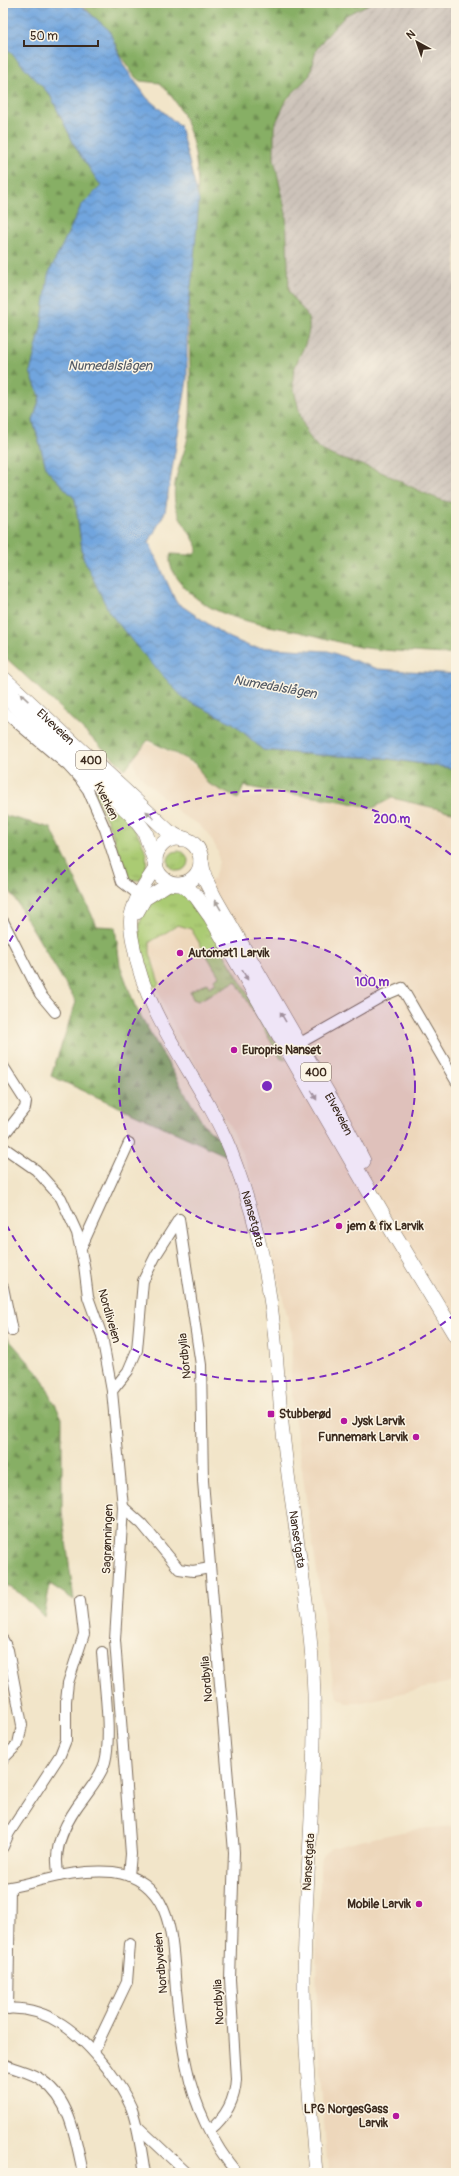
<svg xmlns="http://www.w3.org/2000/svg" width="459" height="2176" viewBox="0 0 459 2176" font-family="Pangolin,sans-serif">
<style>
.built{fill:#edd7bb}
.industrial{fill:url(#industrial-furrows)}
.grass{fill:url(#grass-tufts);stroke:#727a48}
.forest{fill:url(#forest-firs);stroke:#616c42}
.water{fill:url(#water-waves);stroke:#56687e}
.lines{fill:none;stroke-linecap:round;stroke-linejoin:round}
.minor-casing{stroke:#7b6b5a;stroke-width:12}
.major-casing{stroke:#7b6b5a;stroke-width:14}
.highway-casing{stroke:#7b6b5a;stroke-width:16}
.minor{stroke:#fff;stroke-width:10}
.major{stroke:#fff;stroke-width:13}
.highway{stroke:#fff;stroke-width:15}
.oneway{fill:#a79f9a}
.ring{fill:none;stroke:#7b2cbf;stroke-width:2;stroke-dasharray:7 5}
.poi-dot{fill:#b5179e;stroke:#fcf5e5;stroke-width:1.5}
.labels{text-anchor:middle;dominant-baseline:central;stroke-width:3;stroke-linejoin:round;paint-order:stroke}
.shield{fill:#fcf5e5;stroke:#75675a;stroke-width:1}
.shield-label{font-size:11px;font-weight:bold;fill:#3b2a1e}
.street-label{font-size:12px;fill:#3b2a1e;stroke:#fcf5e5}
.poi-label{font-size:12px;font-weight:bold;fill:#3b2a1e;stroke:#fcf5e5;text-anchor:start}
.water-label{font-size:13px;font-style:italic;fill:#4e5561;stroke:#fcf5e5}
.centre{fill:#7b2cbf;stroke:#fcf5e5;stroke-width:2}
.ring-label{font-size:12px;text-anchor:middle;font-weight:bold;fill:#7b2cbf;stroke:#fcf5e5;stroke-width:3;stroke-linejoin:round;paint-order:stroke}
</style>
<defs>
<pattern id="industrial-furrows" width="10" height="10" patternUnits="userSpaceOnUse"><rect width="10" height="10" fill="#ccc2b9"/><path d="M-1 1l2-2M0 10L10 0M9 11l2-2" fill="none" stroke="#b0a79f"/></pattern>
<pattern id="grass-tufts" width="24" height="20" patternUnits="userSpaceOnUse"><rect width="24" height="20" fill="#aacb73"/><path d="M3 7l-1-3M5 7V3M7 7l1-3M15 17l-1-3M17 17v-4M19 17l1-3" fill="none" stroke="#93ae63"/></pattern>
<pattern id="forest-firs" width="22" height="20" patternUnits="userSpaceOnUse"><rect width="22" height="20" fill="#87af65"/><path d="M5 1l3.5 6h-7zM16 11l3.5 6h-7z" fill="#708f53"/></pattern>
<pattern id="water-waves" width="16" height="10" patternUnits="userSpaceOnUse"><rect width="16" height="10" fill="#71a5de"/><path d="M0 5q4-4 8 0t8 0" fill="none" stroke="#5e87b3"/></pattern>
</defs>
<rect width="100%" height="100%" fill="#fcf5e5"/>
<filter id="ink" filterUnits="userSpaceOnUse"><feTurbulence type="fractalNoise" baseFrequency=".025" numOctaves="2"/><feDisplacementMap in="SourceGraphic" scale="8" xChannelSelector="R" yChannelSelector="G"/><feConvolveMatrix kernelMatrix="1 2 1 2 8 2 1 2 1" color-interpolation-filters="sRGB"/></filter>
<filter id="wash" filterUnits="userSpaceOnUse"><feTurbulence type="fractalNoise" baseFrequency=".012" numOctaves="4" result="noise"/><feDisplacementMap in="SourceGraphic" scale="16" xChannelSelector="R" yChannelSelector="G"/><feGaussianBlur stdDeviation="0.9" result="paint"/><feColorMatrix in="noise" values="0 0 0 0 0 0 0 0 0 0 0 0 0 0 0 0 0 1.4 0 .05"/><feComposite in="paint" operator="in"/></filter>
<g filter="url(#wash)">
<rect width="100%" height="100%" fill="#f2e5c9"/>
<g class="built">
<path d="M148,743l34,15 19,12 29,23 15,5 16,-1 16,-5 118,4 52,13 9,5v867l-98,22h-12l-8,-6 -4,-9 -40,-272 -3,-33 1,-48 -30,-122 -13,-43 -17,-40 -66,-119 -25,-70 49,-39 24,-24 5,-16 -1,-11 -9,-16 -11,-11 -16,-9 -38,-35 -7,-9 -4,-11 1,-7 6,-5z"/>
<path d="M456,1826v347h-128l-11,-139 -1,-108 4,-40v-22l4,-10 7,-6 42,-10 44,-9z"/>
</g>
<path class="industrial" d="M371,3h85l-1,500 -11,-1 -52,-25 -20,-9 -25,-6 -27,-12 -11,-13 -7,-14 -9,-40 1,-13 12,-27 3,-23 -5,-9 -11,-10 -4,-9 -3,-78 -12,-55v-32l5,-14 35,-53 2,-10 7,-10 23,-25z"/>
<g class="grass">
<path d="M95,789c21,20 69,58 45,91h-9l-7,-7 -12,-41 -18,-41z"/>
<circle cx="178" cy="861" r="10"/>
<path d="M175,891h5l14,11 92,158 -5,-1 -45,-78 -38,20 -5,-2 -3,-7 17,-9 2,4 7,-4 -2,-4 5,-3 -28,-47 -13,-4 -28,17v11l9,30 -3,4 -4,-2c-14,-38 -28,-78 23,-94z"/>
</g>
<g class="forest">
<path d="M81,3h290l-25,12 -23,25 -7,10 -6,25 -23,24 -13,28v32l12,55 3,77c5,11 19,21 20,30 2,19 -10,32 -15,49 -3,12 1,24 4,36 13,57 38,47 83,66 19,8 57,31 75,31v152c-32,-3 -65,-3 -97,-8 -20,-4 -39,-11 -59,-15 -44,-9 -95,-14 -122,-53 -6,-9 -10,-15 -7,-25l17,1 9,-3v-6c-6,-13 -20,-29 -22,-43 -4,-30 12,-48 14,-74 4,-38 -1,-79 0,-118 2,-75 31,-168 -29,-228l-20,-2 -5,-4 -11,-16 -16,-29z"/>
<path d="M3,44l47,51 27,55 25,36 -21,20 -11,24 -40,142 10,25 -7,24 14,49 28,29 8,58 101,142 49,24 30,27 54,5 66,3 73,11v44l-64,-15 -19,10c-42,-11 -87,-13 -129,-22l-6,13 -31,-16 -11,-19 -48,-24 -23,29 -122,-114z"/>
<path d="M3,815l48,13 46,98 18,1 5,38 15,41 68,118 16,14 8,18 -176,-80 25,-74 -73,-123z"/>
<path d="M3,1333l37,42 22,43v94l12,88 -24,-16 -6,33 -23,-23 -18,-11z"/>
</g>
<path class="water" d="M3,3h75l31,27 15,36 23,32 33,28 19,75 -6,69 -6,47v63l-22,132 -16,30 27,60 50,34 25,11 77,4 50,18 78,5v95l-73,-11 -66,-3 -54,-5 -30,-27 -49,-24 -47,-52 -28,-35 -26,-55 -8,-58 -28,-29 -14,-49 7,-24 -10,-25 11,-44 7,-53 33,-69 20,-20 -24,-36 -27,-55 -47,-51z"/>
</g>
<g filter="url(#ink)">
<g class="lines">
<g class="minor-casing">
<g id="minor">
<path d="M3,711l65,55 12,13 8,11 17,39 17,53 21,16"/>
<path d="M3,921l37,73 15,18"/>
<path d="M295,1046l88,-50 19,-8 54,93"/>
<path d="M3,1066l23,36 -1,6 -22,28"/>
<path d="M3,1147l33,23 25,28 16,35 7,32 4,32 14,39 10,55"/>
<path d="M179,1219l22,146 2,116 31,371 -4,127 6,100c-1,21 -9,37 -26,51"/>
<path d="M81,1248l48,-105"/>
<path d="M3,1287l9,44"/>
<path d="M123,1507l19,17 37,45 14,2 17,-3"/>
<path d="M3,1640l5,10 14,75 -4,19 -15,15"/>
<path d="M3,1847l6,-14 51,-78 6,-15v-39l2,-18 16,-49 -4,-34"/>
<path d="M59,1876c-8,-29 8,-57 26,-80 7,-10 17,-22 20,-34 7,-27 -1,-80 -3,-110"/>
<path d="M129,1876l2,-22 -16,-214 8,-133 -11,-116 16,-20 9,-21 6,-69 13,-26 23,-36"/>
<path d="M3,1888c13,-1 26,-5 38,-8 23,-6 49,-10 72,-8 62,8 59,71 63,118 3,26 5,52 11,78 7,36 26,77 50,105"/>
<path d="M3,2009c45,-5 78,26 104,59 9,12 18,25 24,39 8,21 10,44 14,66"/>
<path d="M8,2009l2,-121"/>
<path d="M94,2051l33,-69 3,-38"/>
<path d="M3,2064c13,6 29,8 40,17 28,20 33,60 40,92"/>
<path d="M136,2125l51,48"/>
</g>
</g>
<g class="major-casing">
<g id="major">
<path id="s1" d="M156,867c-10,15 -21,30 -25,48 -2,11 1,22 3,33 13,74 68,132 96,201 19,49 34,103 41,156 6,42 7,85 12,128 9,87 28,173 31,261 2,95 -9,189 -10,284 0,65 6,130 12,195"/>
<path d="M137,913l8,-14 25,-16"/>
</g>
</g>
<g class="highway-casing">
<g id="highway">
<path id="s2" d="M3,678l166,154 12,7"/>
<path d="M3,694l129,121 13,17 10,29"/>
<circle cx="178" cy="861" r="23"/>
<path id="s3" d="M201,861l3,16 11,22 121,209 27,53"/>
<path d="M182,884l14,12 15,21 182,315 63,104"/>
</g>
</g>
<use href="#minor" class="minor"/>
<use href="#major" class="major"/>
<use href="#highway" class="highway"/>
</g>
<defs><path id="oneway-solid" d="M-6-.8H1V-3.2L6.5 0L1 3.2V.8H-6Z"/></defs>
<g class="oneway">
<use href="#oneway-solid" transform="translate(24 697) rotate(-137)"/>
<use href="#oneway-solid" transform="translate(150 815) rotate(-137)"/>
<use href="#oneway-solid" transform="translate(218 905) rotate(-120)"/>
<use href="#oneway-solid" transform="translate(245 975) rotate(60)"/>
<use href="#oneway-solid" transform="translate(283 1017) rotate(-120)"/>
<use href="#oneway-solid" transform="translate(314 1095) rotate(60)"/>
</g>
</g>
<circle cx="267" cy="1086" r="148" fill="#7b2cbf" fill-opacity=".12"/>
<g class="ring">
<circle cx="267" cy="1086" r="148"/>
<path d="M455 1314A295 295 0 0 1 4 1220M4 952A295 295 0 0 1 455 858"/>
</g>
<g class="poi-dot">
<circle cx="180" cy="953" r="4"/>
<circle cx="234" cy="1050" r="4"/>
<circle cx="339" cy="1226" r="4"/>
<rect x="267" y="1410" width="8" height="8" rx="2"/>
<circle cx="344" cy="1421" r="4"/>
<circle cx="416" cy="1437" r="4"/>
<circle cx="419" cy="1904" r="4"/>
<circle cx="396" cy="2116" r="4"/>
</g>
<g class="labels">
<g class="shield">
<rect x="76" y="751" width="30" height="18" rx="3"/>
<rect x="301" y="1063" width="30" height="18" rx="3"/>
</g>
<g class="shield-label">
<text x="91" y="760">400</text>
<text x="316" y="1072">400</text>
</g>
<g class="street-label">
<text stroke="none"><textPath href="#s2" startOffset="72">Elveveien</textPath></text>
<text transform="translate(106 801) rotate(64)">Kverken</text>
<text stroke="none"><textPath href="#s3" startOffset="289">Elveveien</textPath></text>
<text stroke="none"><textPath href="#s1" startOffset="385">Nansetgata</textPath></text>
<text transform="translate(109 1316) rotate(74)">Nordliveien</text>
<text transform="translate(185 1356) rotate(-96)">Nordbylia</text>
<text transform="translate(108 1539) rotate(-88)">Sagrønningen</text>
<text stroke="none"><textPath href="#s1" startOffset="709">Nansetgata</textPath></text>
<text transform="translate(207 1679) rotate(-95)">Nordbylia</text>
<text transform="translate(309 1862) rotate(-86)">Nansetgata</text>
<text transform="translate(161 1963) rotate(-95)">Nordbyveien</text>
<text transform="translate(219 2002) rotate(-93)">Nordbylia</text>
</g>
<g class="poi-label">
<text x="188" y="953">Automat1 Larvik</text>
<text x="242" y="1050">Europris Nanset</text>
<text x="347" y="1226">jem &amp; fix Larvik</text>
<text x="279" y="1414">Stubberød</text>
<text x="352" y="1421">Jysk Larvik</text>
<text x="408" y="1437" text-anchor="end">Funnemark Larvik</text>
<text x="411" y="1904" text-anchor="end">Mobile Larvik</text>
<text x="388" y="2109" text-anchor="end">LPG NorgesGass<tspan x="388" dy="14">Larvik</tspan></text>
</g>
<g class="water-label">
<text x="110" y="366">Numedalslågen</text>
<text transform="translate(275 687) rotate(10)">Numedalslågen</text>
</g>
</g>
<circle cx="267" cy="1086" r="6" class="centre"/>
<g class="ring-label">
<text x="392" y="823">200 m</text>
<text x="372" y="986">100 m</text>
</g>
<rect width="459" height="2176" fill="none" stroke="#fcf5e5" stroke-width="16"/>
<g transform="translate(417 42) rotate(320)" stroke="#fcf5e5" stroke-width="3" paint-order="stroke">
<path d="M0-3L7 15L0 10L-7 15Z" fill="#3b2a1e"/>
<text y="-6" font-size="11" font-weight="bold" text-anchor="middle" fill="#3b2a1e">N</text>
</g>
<path d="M24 40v6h74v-6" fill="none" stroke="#3b2a1e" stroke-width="2"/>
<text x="30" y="40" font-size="12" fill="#3b2a1e" stroke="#fcf5e5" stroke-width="3" paint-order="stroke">50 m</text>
</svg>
